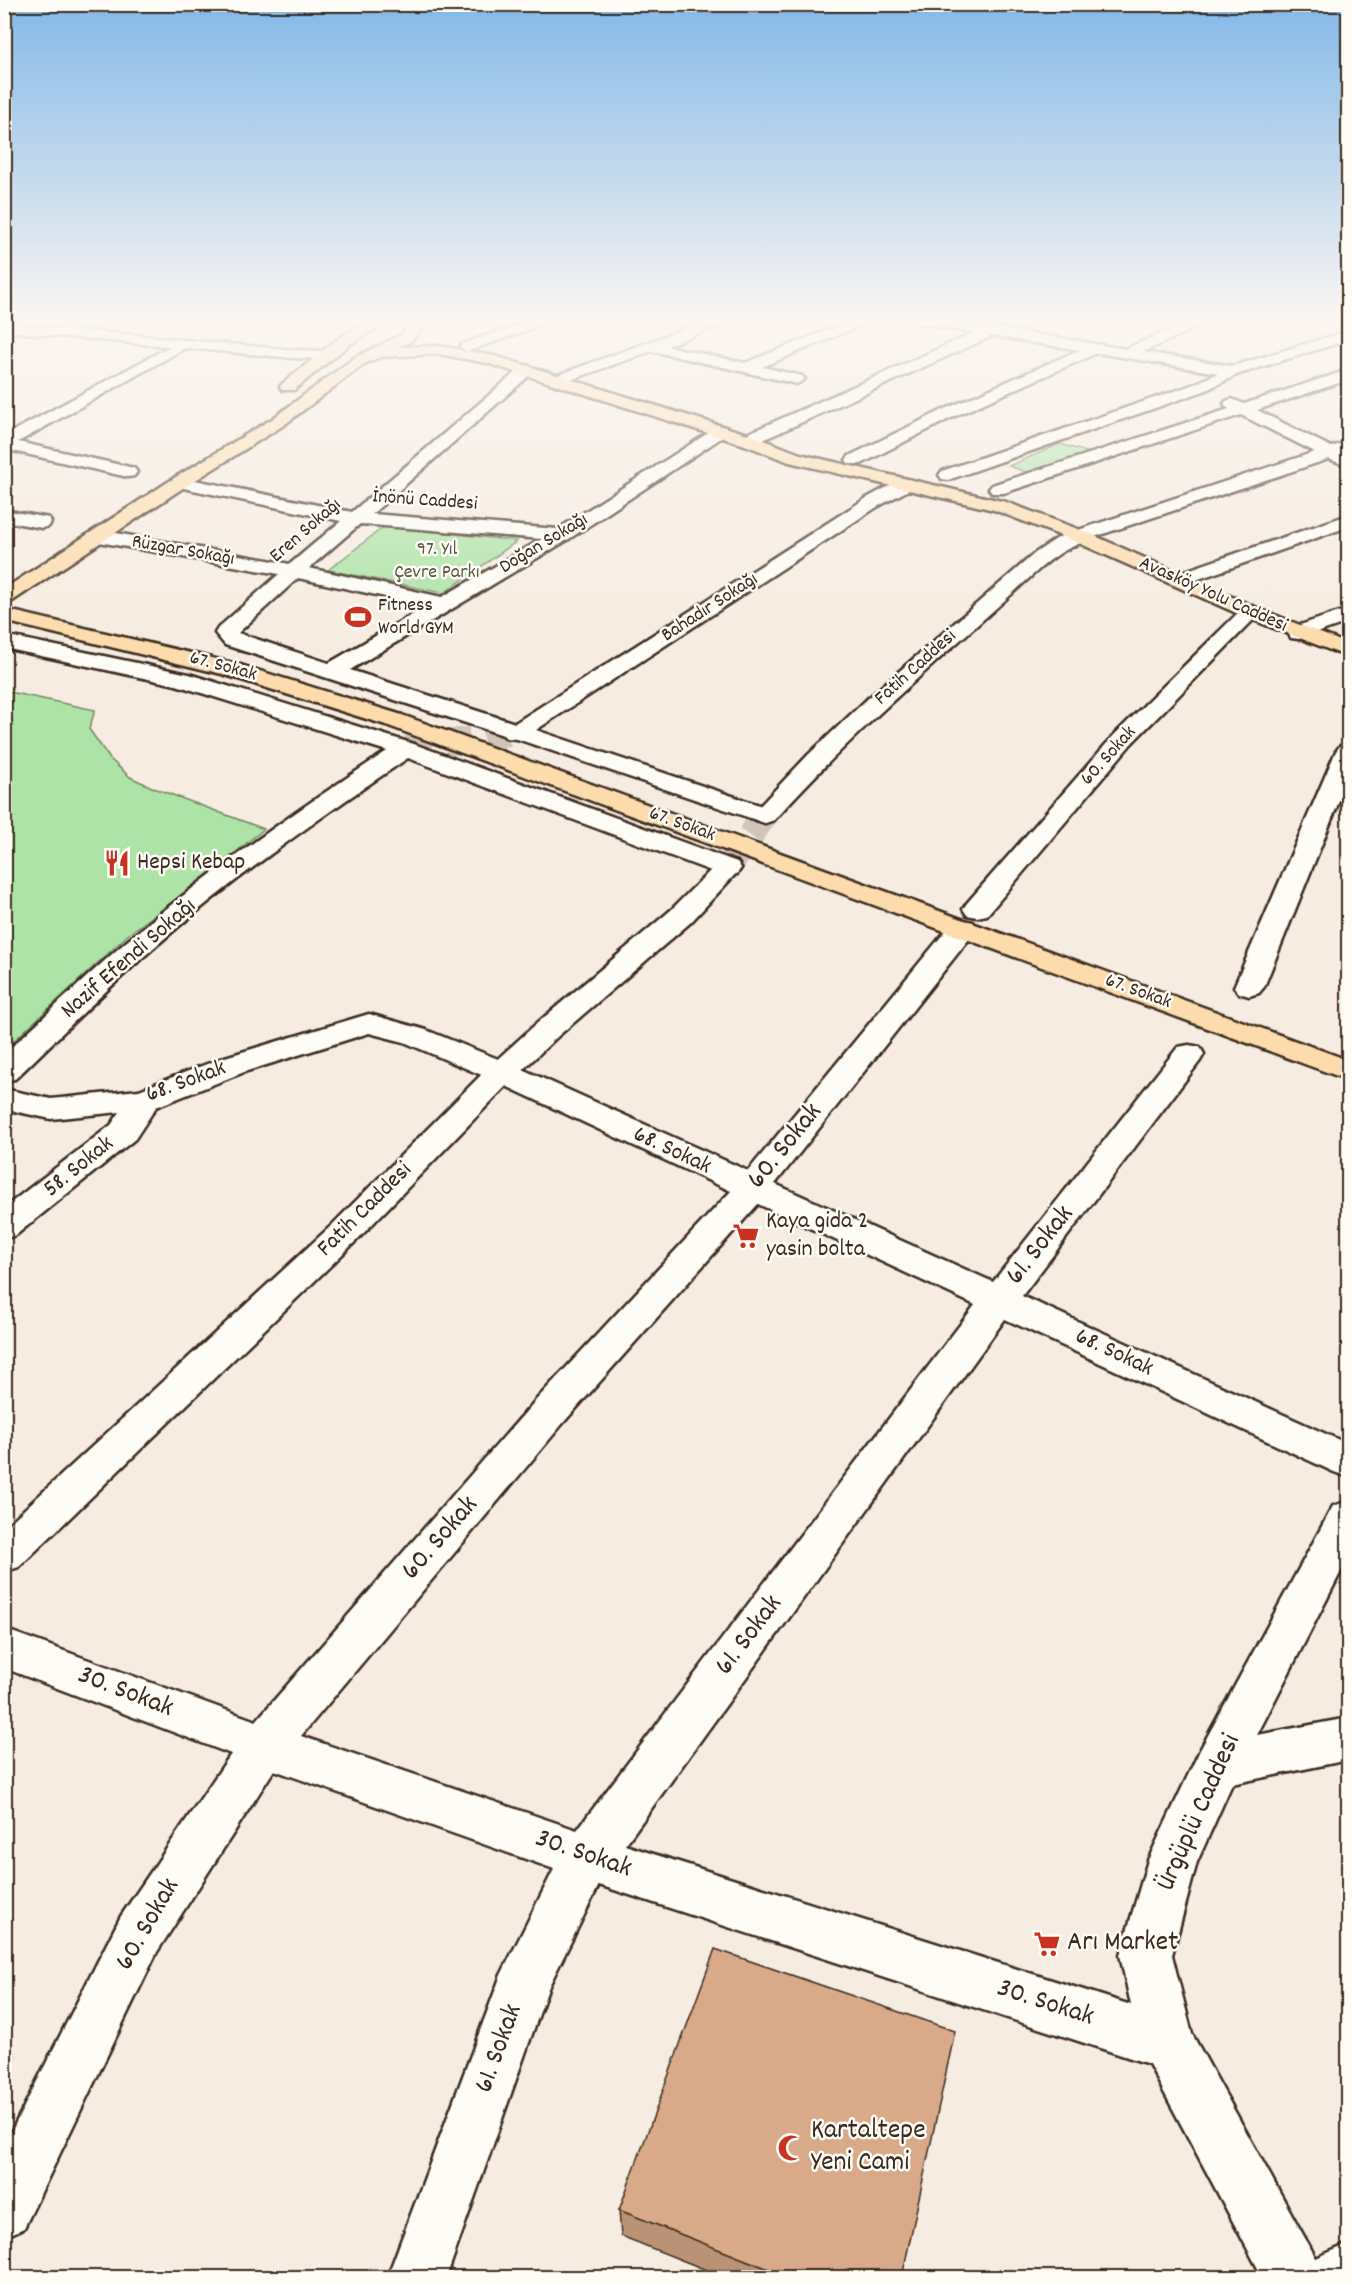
<svg xmlns="http://www.w3.org/2000/svg" width="1353" height="2282" viewBox="0 0 1353 2282" font-family="Dekko,sans-serif">
<style>
.green{fill:#ade3a6;stroke:#748662;stroke-width:1.5}
.lines{fill:none;stroke-linecap:round;stroke-linejoin:round}
.street-tunnel{stroke:#d1c5ba;stroke-width:26;stroke-dasharray:26 13;stroke-linecap:butt}
.secondary-tunnel{stroke:#d1c5ba;stroke-width:26;stroke-dasharray:26 13;stroke-linecap:butt}
.street-casing{stroke:#3b2a1e;stroke-width:5}
.secondary-casing{stroke:#3b2a1e;stroke-width:5}
.primary-casing{stroke:#3b2a1e;stroke-width:5}
.street{fill:#fdfcf7;fill-rule:evenodd}
.secondary{fill:#fdfcf7;fill-rule:evenodd}
.primary{fill:#fcdcac;fill-rule:evenodd}
.wall{fill:#ba9276;stroke:#3b2a1e;stroke-width:1.5}
.building{fill:#d8aa89;stroke:#3b2a1e;stroke-width:1.5}
.labels{text-anchor:middle;dominant-baseline:central;stroke-width:5;stroke-linejoin:round;paint-order:stroke}
.far-street-label{font-size:20px;fill:#3b2a1e;stroke:#fdfcf7}
.far-park-label{font-size:20px;fill:#585840;stroke:#fdfcf7}
.far-poi-label{font-size:20px;fill:#3b2a1e;stroke:#fdfcf7;text-anchor:start}
.poi-label{font-size:24px;fill:#3b2a1e;stroke:#fdfcf7;text-anchor:start}
.street-label{font-size:24px;fill:#3b2a1e;stroke:#fdfcf7}
.near-street-label{font-size:28px;fill:#3b2a1e;stroke:#fdfcf7}
.near-poi-label{font-size:28px;fill:#3b2a1e;stroke:#fdfcf7;text-anchor:start}
</style>
<rect width="100%" height="100%" fill="#f6ece1"/>
<filter id="ink" filterUnits="userSpaceOnUse"><feTurbulence type="fractalNoise" baseFrequency=".0167" numOctaves="2"/><feDisplacementMap in="SourceGraphic" scale="12" xChannelSelector="R" yChannelSelector="G"/><feConvolveMatrix kernelMatrix="1 2 1 2 8 2 1 2 1" color-interpolation-filters="sRGB"/></filter>
<g filter="url(#ink)">
<g class="green">
<path d="M1060,444l34,10 -60,21 -25,-9z"/>
<path d="M385,526l132,15 -73,52 -116,-23z"/>
<path d="M5,691l90,19 -6,19 21,30 20,18 24,11 110,41 -61,50 -73,54 -125,116z"/>
</g>
<g class="lines">
<path class="street-tunnel" d="M406,749l108,-16"/>
<path class="secondary-tunnel" d="M728,868l37,-53"/>
<g class="street-casing">
<g id="street">
<path d="M535,319h22l-85,31 -5,1 -7,-4 2,-3z"/>
<path d="M712,319h22l-67,27 78,17 110,-44h21l-114,48 40,9 3,3 -8,5 -145,-33 -90,32 -5,2 -8,-5 3,-3z"/>
<path d="M910,319h36l179,30 70,-30h20l-72,33 90,14 115,-35v9l-109,34 -35,17 -256,89 -6,-1 -3,-4 3,-4 250,-86 26,-12 -121,-20 -142,63 -94,48h-12l-3,-4 3,-4 94,-46 136,-60 -87,-14 -238,108h-12l-2,-4 2,-4 232,-103 -57,-10z"/>
<path d="M182,340l7,4 -2,3 -169,95 116,26 3,4 -3,4 -6,1 -124,-28v-13z"/>
<path d="M527,365l8,5 -3,3 -160,141 186,15 158,-101 6,-1 8,5 -161,107 -219,131 165,53 350,-224 35,-19h12l3,4 -3,4 -35,19 -341,223 238,80 4,5 -4,5 -9,3 -9,-3 -239,-81 -11,-1 -3,-3 -278,-90 -10,-12 3,-5 61,-54 -180,-32 -7,-2 -3,-4 3,-4 7,-2 191,34 51,-43 -167,-35 -3,-4 3,-4 6,-1 172,35 170,-145zM360,524l182,15 -100,58 -133,-29zM298,578l129,28 -98,57 -91,-30z"/>
<path d="M1348,370v10l-91,30 74,37 17,-5v10l-3,2 3,2v7l-6,1 -13,-5 -250,83 -7,-2 -3,-4 3,-4 243,-80 -74,-37 -237,78h-12l-3,-4 3,-4 237,-76 -5,-5 2,-3 6,-2 12,5z"/>
<path d="M4,510l45,8 2,4 -2,4 -7,2 -38,-7z"/>
<path d="M1348,515v12l-161,56h-14l-3,-4 3,-4z"/>
<path d="M1250,606l7,2 3,4 -3,4 -126,128 -144,171 -10,2 -10,-2 -4,-6 4,-6 148,-169 128,-126z"/>
<path d="M1348,609v13l-49,17 -8,-1 -3,-5 3,-5z"/>
<path d="M4,635l185,39 225,70 323,118 4,6 -4,6 -9,2 -9,-2 -311,-116c-86,58 -172,118 -251,187 -49,42 -95,89 -142,134l-11,2v-27c45,-41 88,-84 135,-123 79,-66 163,-124 248,-180l-211,-66 -172,-37z"/>
<path d="M1348,744v35l-84,208 -5,6 -10,3 -10,-3 -5,-6 102,-236 4,-5z"/>
<path d="M963,920l10,2 4,6 -4,6 -198,250 218,98 185,-235 11,-2 11,2 4,7 -4,7 -178,235 326,148v33l-14,-5 -329,-153 -380,526 506,160 -11,-50 28,-95 52,-110 133,-244 15,-5v57l-91,177 91,-17v42l-116,24 -35,78 -25,93 20,79 124,224 32,-14v34h-85l-114,-214 -550,-179 -50,101 -103,292h-59l114,-303 53,-106 -280,-99 -117,182 -133,276 -20,9v-91l117,-230 110,-162 -227,-86v-39l252,92 280,-321 195,-209 -240,-112 -87,-37 -35,-9 -122,38 -91,36 -21,32 -119,96 -12,4v-31l107,-83 9,-13 -69,7 -47,-10v-20l47,10 88,-9 86,-33 144,-43 57,16 87,35 235,106 205,-249zM758,1204l217,101 -398,525 -276,-94 263,-314z"/>
</g>
</g>
<g class="secondary-casing">
<g id="secondary">
<path d="M4,323l289,27 34,1 7,4 -7,4 -34,-1 -289,-27z"/>
<path d="M1079,530l7,2 3,4c-6,8 -19,11 -27,16 -13,8 -25,19 -36,29 -86,78 -174,152 -252,239l-9,3 -9,-3 -4,-5 4,-5 53,-56 56,-53 170,-148 24,-16z"/>
<path d="M728,860l9,2 4,6 -50,54 -134,115 -44,42 -157,162 -337,326 -15,5v-44l328,-303 159,-160 44,-40 136,-115 48,-48z"/>
</g>
</g>
<g class="primary-casing">
<g id="primary">
<path d="M371,319h20l-41,25 -56,46h-12l-2,-3 2,-3 57,-46z"/>
<path d="M416,319h15l-20,22 -12,6 39,-1 57,10 259,80 46,18 206,48 80,30 171,76 91,36v13l-105,-41 -171,-76 -78,-30 -205,-48 -47,-18 -255,-81 -49,-9 -58,3 -16,7 -80,61 -98,61 -175,116 -7,2v-15l170,-111 98,-59 82,-61 47,-23z"/>
<path d="M1339,319h9v5z"/>
<path d="M4,609l233,55 165,51 946,345v20l-962,-355 -164,-51 -218,-53z"/>
</g>
</g>
<use href="#street" class="street"/>
<use href="#secondary" class="secondary"/>
<use href="#primary" class="primary"/>
</g>
<path class="wall" d="M619,2210l283,67h-178l-103,-41z"/>
<path class="building" d="M715,1949l240,82 -53,246h-113l-170,-67z"/>
</g>
<linearGradient id="sky" x2="0" y2="1"><stop stop-color="#83b8e8"/><stop offset="0.5" stop-color="#fbf6f2"/><stop offset="1" stop-color="#fbf6f2" stop-opacity="0"/></linearGradient>
<rect width="1353" height="639" fill="url(#sky)"/>
<defs>
<g id="stadium-bare" transform="scale(2.07)"><path d="M0-5a6.5 5 0 1 0 0 10a6.5 5 0 1 0 0-10ZM-3.5-1.8h7v3.6h-7Z" fill="#c8321e" stroke="#fdfcf7" stroke-width="2.5" paint-order="stroke"/></g>
<g id="restaurant-bare" transform="scale(2.07)"><path d="M-5-6h1v4h1v-4h1v4h1v-4h1v5L-1.5 .5V6h-2V.5L-5-1ZM5-6V6H3V1.5H1.5Q1.5-4 5-6Z" fill="#c8321e" stroke="#fdfcf7" stroke-width="2.5" paint-order="stroke"/></g>
<g id="supermarket-bare" transform="scale(2.07)"><path d="M-6-5.5h2.5l.6 2H6L4.5 2H-2.5L-4.4-4H-6ZM-1.5 3.2a1.3 1.3 0 1 0 .1 0ZM3 3.2a1.3 1.3 0 1 0 .1 0Z" fill="#c8321e" stroke="#fdfcf7" stroke-width="2.5" paint-order="stroke"/></g>
<g id="mosque-bare" transform="scale(2.07)"><path d="M3.5-4.9A6 6 0 1 0 3.5 4.9A5 5 0 1 1 3.5-4.9Z" fill="#c8321e" stroke="#fdfcf7" stroke-width="2.5" paint-order="stroke"/></g>
</defs>
<g fill-rule="evenodd">
<use href="#stadium-bare" x="358" y="617"/>
<use href="#restaurant-bare" x="117" y="863"/>
<use href="#supermarket-bare" x="746" y="1236"/>
<use href="#supermarket-bare" x="1047" y="1944"/>
<use href="#mosque-bare" x="791" y="2148"/>
</g>
<g class="labels">
<g class="far-street-label">
<text transform="translate(425 501) rotate(4)">İnönü Caddesi</text>
<text transform="translate(306 531) rotate(-41)">Eren Sokağı</text>
<text transform="translate(544 544) rotate(-31)">Doğan Sokağı</text>
<text transform="translate(183 551) rotate(10)">Rüzgar Sokağı</text>
<text transform="translate(1213 595) rotate(24)">Avasköy Yolu Caddesi</text>
<text transform="translate(710 608) rotate(-33)">Bahadır Sokağı</text>
<text transform="translate(223 667) rotate(15)">67. Sokak</text>
<text transform="translate(916 668) rotate(-42)">Fatih Caddesi</text>
<text transform="translate(1109 756) rotate(-48)">60. Sokak</text>
<text transform="translate(682 825) rotate(20)">67. Sokak</text>
<text transform="translate(1138 992) rotate(20)">67. Sokak</text>
</g>
<g class="far-park-label">
<text x="437" y="550">97. Yıl<tspan x="437" dy="23">Çevre Parkı</tspan></text>
</g>
<g class="far-poi-label">
<text x="378" y="606">Fitness<tspan x="378" dy="23">World GYM</tspan></text>
</g>
<g class="poi-label">
<text x="137" y="863">Hepsi Kebap</text>
<text x="766" y="1222">Kaya gida 2<tspan x="766" dy="28">yasin bolta</tspan></text>
</g>
<g class="street-label">
<text transform="translate(129 959) rotate(-41)">Nazif Efendi Sokağı</text>
<text transform="translate(186 1082) rotate(-20)">68. Sokak</text>
<text transform="translate(672 1151) rotate(25)">68. Sokak</text>
<text transform="translate(79 1167) rotate(-39)">58. Sokak</text>
<text transform="translate(365 1210) rotate(-45)">Fatih Caddesi</text>
<text transform="translate(1114 1353) rotate(25)">68. Sokak</text>
</g>
<g class="near-street-label">
<text transform="translate(786 1147) rotate(-51)">60. Sokak</text>
<text transform="translate(1041 1246) rotate(-52)">61. Sokak</text>
<text transform="translate(441 1539) rotate(-49)">60. Sokak</text>
<text transform="translate(750 1636) rotate(-53)">61. Sokak</text>
<text transform="translate(125 1693) rotate(21)">30. Sokak</text>
<text transform="translate(1200 1813) rotate(-66)">Ürgüplü Caddesi</text>
<text transform="translate(583 1855) rotate(19)">30. Sokak</text>
<text transform="translate(149 1925) rotate(-60)">60. Sokak</text>
<text transform="translate(1045 2004) rotate(18)">30. Sokak</text>
<text transform="translate(500 2049) rotate(-70)">61. Sokak</text>
</g>
<g class="near-poi-label">
<text x="1067" y="1944">Arı Market</text>
<text x="811" y="2132">Kartaltepe<tspan x="811" dy="32">Yeni Cami</tspan></text>
</g>
</g>
<rect width="1353" height="2282" fill="none" stroke="#fdfcf7" stroke-width="24"/>
<rect x="12" y="12" width="1329" height="2258" fill="none" stroke="#3b2a1e" stroke-width="2" filter="url(#ink)"/>
</svg>
